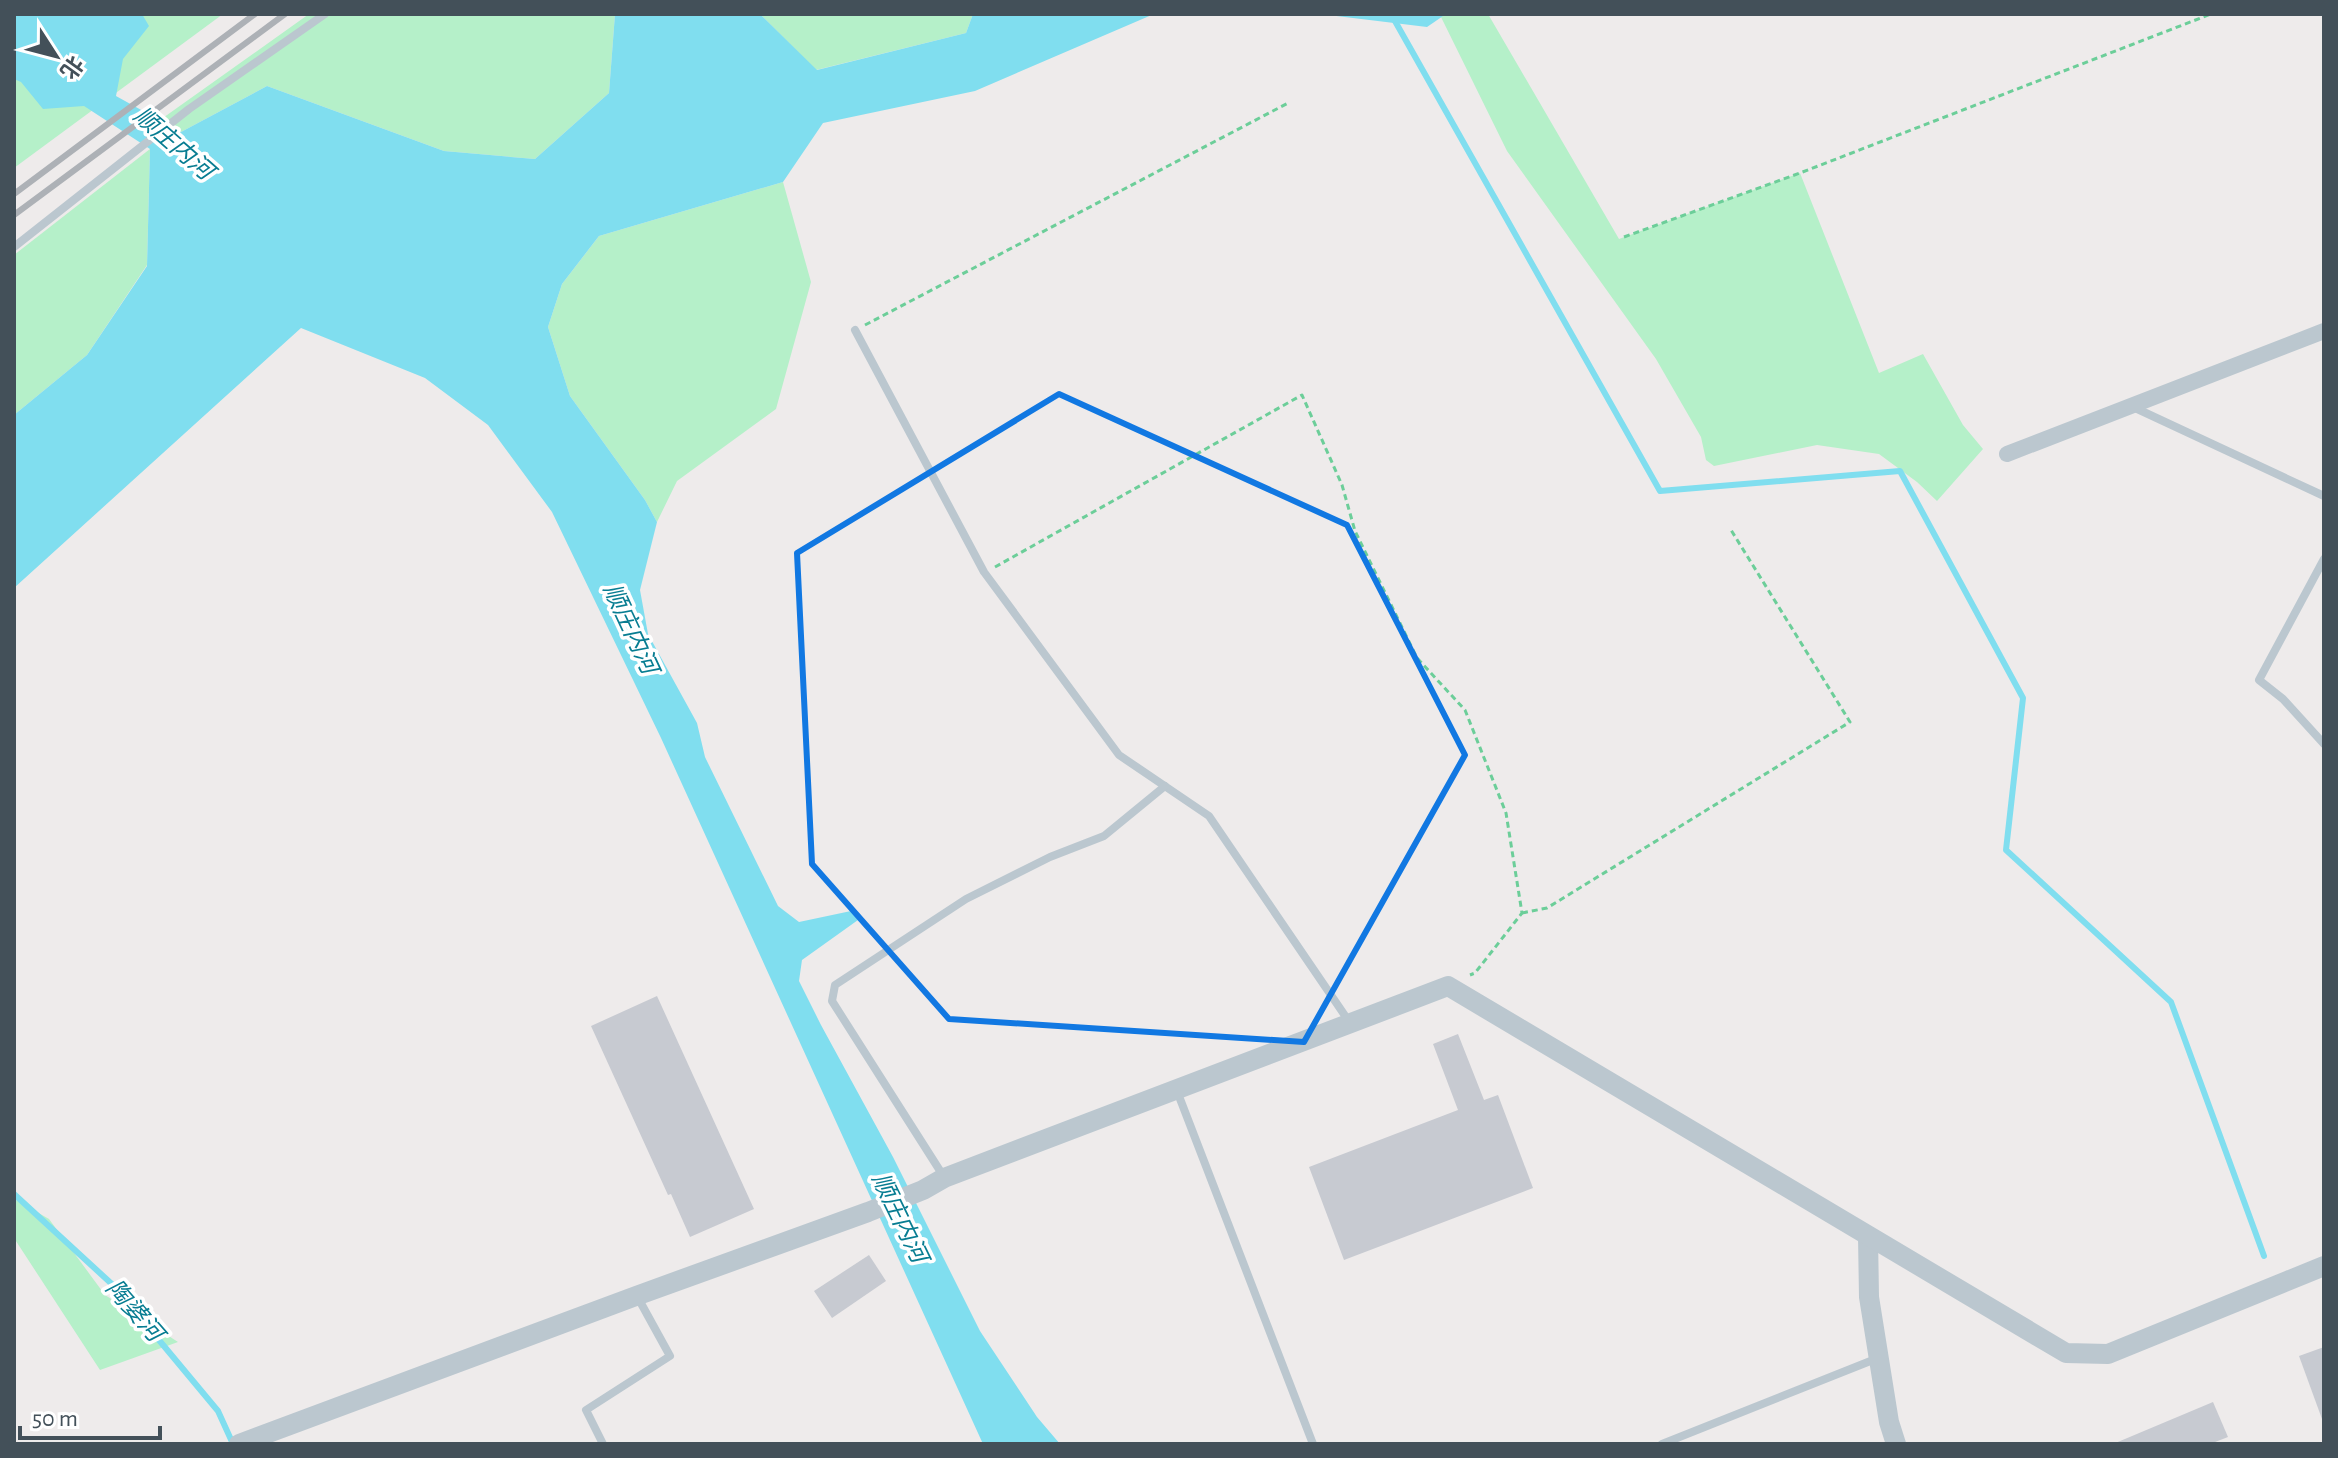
<svg xmlns="http://www.w3.org/2000/svg" width="2338" height="1458" viewBox="0 0 2338 1458" font-family="'Alegreya Sans','Noto Sans SC',sans-serif">
<style>
.green{fill:#b5f0c9}
.water{fill:#80deef}
.lines{fill:none;stroke-linecap:round;stroke-linejoin:round}
.stream{stroke:#80deef;stroke-width:6}
.building{fill:#c7cad1}
.path{stroke:#6cce99;stroke-width:3;stroke-dasharray:6 4;stroke-linecap:butt}
.service{stroke:#bbc7cf;stroke-width:8}
.minor{stroke:#bbc7cf;stroke-width:16}
.tertiary{stroke:#bbc7cf;stroke-width:20}
.rail{stroke:#adb1b6;stroke-width:6}
.marked{fill:none;stroke:#1178e2;stroke-width:6;stroke-linejoin:round}
.labels{text-anchor:middle;dominant-baseline:central;stroke-width:7;stroke-linejoin:round;paint-order:stroke}
.water-label{font-size:24px;font-style:italic;fill:#087d92;stroke:#fff}
</style>
<rect width="100%" height="100%" fill="#eeebeb"/>
<g class="green">
<path d="M14,14h209l-209,154z"/>
<path d="M309,14h306l-6,79 -74,66 -91,-8 -177,-65 -86,46 -21,-12z"/>
<path d="M760,14h213l-7,19 -150,37z"/>
<path d="M1446,14h42l131,225 181,-66 79,200 44,-19 40,71 20,24 -46,52 -20,-19 -38,-28 -62,-9 -103,21 -8,-6 -5,-23 -45,-78 -149,-208 -66,-134z"/>
<path d="M150,149l-3,116 -60,90 -73,60v-160z"/>
<path d="M783,182l28,100 -35,127 -99,72 -20,41 -12,-22 -75,-104 -22,-69 14,-43 37,-48z"/>
<path d="M14,1199l35,20 56,76 73,47 -78,28 -86,-132z"/>
</g>
<g class="water">
<path d="M14,14h128l7,12 -26,33 -7,37 65,36 86,-46 177,65 91,8 74,-66 6,-79h145l57,56 149,-37 7,-19h181l-179,77 -152,32 -40,59 -184,54 -37,48 -14,43 22,69 75,104 12,22 -17,68 8,44 49,89 8,34 73,149 21,16 52,-11 7,9 -56,40 -3,21 22,44 72,132 87,174 57,86 23,27h-77l-322,-706 -109,-226 -64,-87 -63,-47 -124,-50 -287,260v-173l73,-60 60,-89 3,-117 -66,-43 -41,3 -22,-27 -7,-3z"/>
<path d="M1320,14h126l-19,13z"/>
</g>
<g class="lines">
<g class="stream">
<path d="M1391,14l269,477 240,-20 123,227 -17,152 165,152 93,254"/>
<path d="M14,1194l100,92 104,125 15,33"/>
</g>
</g>
<g class="building">
<path d="M657,996l97,213 -64,28 -19,-43 -3,1 -77,-169z"/>
<path d="M1458,1034l26,66 14,-5 35,93 -189,72 -35,-93 149,-57 -25,-66z"/>
<path d="M869,1255l17,26 -54,37 -18,-27z"/>
<path d="M2324,1347v71l-2,1 -23,-63z"/>
<path d="M2213,1402l15,35 -18,7h-97z"/>
</g>
<g class="lines">
<g class="path">
<path d="M1624,237l176,-64 411,-159"/>
<path d="M865,325l425,-223"/>
<path d="M995,567l307,-172 40,90 13,46 62,127 48,52 41,103 16,100 -47,60 -5,2"/>
<path d="M1522,913l25,-5 303,-186 -119,-192"/>
</g>
<g class="service">
<path d="M14,247l175,-138 136,-95"/>
<path d="M855,330l129,242 135,183 90,61 141,207"/>
<path d="M2133,407l191,89"/>
<path d="M2324,559l-65,121 24,19 41,45"/>
<path d="M1177,1091l136,353"/>
<path d="M944,1177l-112,-176 3,-16 131,-86 84,-42 54,-21 61,-50"/>
<path d="M603,1444l-17,-34 84,-54 -33,-60"/>
<path d="M1662,1444l216,-86"/>
</g>
<path class="minor" d="M2007,454l317,-123"/>
<g class="tertiary">
<path d="M1868,1236l1,61 20,125 7,22"/>
<path d="M239,1444l397,-148 232,-84 55,-22 21,-12 504,-192 618,367 42,1 216,-88"/>
</g>
<g class="rail">
<path d="M14,194l241,-180"/>
<path d="M14,215l271,-201"/>
</g>
</g>
<path class="marked" d="M1059,394l288,131 118,230 -161,287 -355,-23 -137,-155 -15,-311z"/>
<g class="labels">
<g class="water-label">
<text transform="translate(173 144) rotate(41)">顺庄内河</text>
<text transform="translate(630 629) rotate(65)">顺庄内河</text>
<text transform="translate(899 1218) rotate(64)">顺庄内河</text>
<text transform="translate(134 1311) rotate(49)">陶婆河</text>
</g>
</g>
<rect width="2338" height="1458" fill="none" stroke="#435059" stroke-width="32"/>
<g transform="translate(56 56) rotate(126)" stroke="#ffffff" stroke-width="6" paint-order="stroke">
<path d="M0-6L14 30L0 20L-14 30Z" fill="#435059"/>
<text y="-12" font-size="22" font-weight="bold" text-anchor="middle" fill="#435059">北</text>
</g>
<path d="M20 1426v12h140v-12" fill="none" stroke="#435059" stroke-width="4"/>
<text x="32" y="1426" font-size="24" fill="#435059" stroke="#ffffff" stroke-width="6" paint-order="stroke">50 m</text>
</svg>
